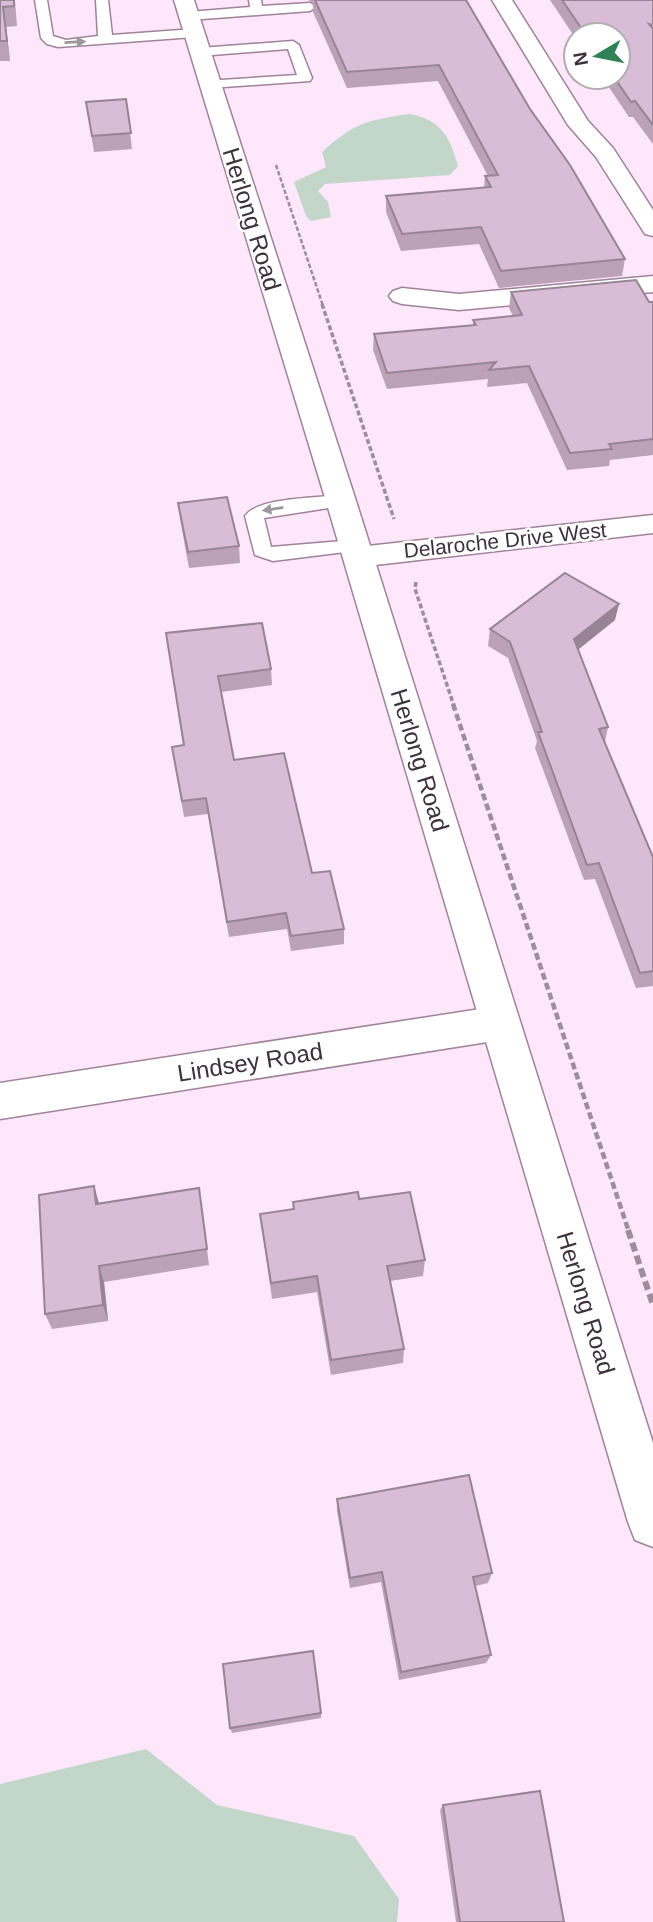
<svg xmlns="http://www.w3.org/2000/svg" width="653" height="1922" viewBox="0 0 653 1922" font-family="Helvetica,sans-serif">
<style>
.green{fill:#c2d7c9}
.lines{fill:none;stroke-linecap:round;stroke-linejoin:round}
.lane-casing{stroke:#9e839a;stroke-width:3}
.street-casing{stroke:#9e839a;stroke-width:3}
.secondary-casing{stroke:#9e839a;stroke-width:3}
.path-far3{stroke:#9e8d9c;stroke-width:2.5;stroke-dasharray:4.5 2;stroke-linecap:butt}
.path-far2{stroke:#9e8d9c;stroke-width:3.5;stroke-dasharray:5 2.5;stroke-linecap:butt}
.path-far1{stroke:#9e8d9c;stroke-width:4.5;stroke-dasharray:7 3.5;stroke-linecap:butt}
.path{stroke:#9e8d9c;stroke-width:6;stroke-dasharray:9 4.5;stroke-linecap:butt}
.lane{fill:#fff;fill-rule:evenodd}
.street{fill:#fff;fill-rule:evenodd}
.secondary{fill:#fff;fill-rule:evenodd}
.wall{fill:#bba2b7}
.shaded-wall{fill:#988495}
.building{fill:#d9bcd5;stroke:#988495;stroke-width:2}
.oneway{fill:#9e989d}
.labels{text-anchor:middle;dominant-baseline:central;stroke-width:5;stroke-linejoin:round;paint-order:stroke}
.far-street-label{font-size:21px;fill:#3d323b;stroke:#fff}
.street-label{font-size:24px;fill:#3d323b;stroke:#fff}
</style>
<rect width="100%" height="100%" fill="#fee6fb"/>
<g class="green">
<path d="M409,114c32,5 41,23 49,52l-8,9 -125,9 -7,7 10,11 3,15 -20,4 -5,-5 -12,-34 32,-15 -4,-15c32,-29 45,-32 87,-38z"/>
<path d="M146,1749l71,56 137,31 45,63 -2,23h-397v-138z"/>
</g>
<g class="lines">
<g class="lane-casing">
<g id="lane">
<path d="M35,0h12l6,36 13,4 32,-4 -2,-36h12l4,35 82,-6 6,4 -6,4 -136,10 -11,-3 -6,-6z"/>
<path d="M249,0h12l1,6 48,-3 6,4 -6,4 -121,9 -6,-4 6,-4 61,-5z"/>
<path d="M293,41l6,4 13,33 -2,3 -100,7 -7,-4 2,-3 92,-6 -9,-26 -88,7 -6,-4 6,-4z"/>
<path d="M341,495l9,6 -2,4 -84,13 7,29 83,-7 7,2 3,4 -3,4 -88,11 -18,-6 -10,-39c13,-19 73,-18 96,-21z"/>
</g>
</g>
<g class="street-casing">
<g id="street">
<path d="M492,0h20l76,121 25,27 40,62v26l-8,-2 -49,-77 -28,-32z"/>
<path d="M653,276v16l-194,18 -57,-6 -9,-3 -4,-5 4,-5 9,-3 57,6z"/>
<path d="M653,515v18l-295,34 -11,-3 -4,-7 4,-7 11,-3z"/>
<path d="M500,1006l14,5 6,12 -6,12 -14,5 -500,79v-36z"/>
</g>
</g>
<g class="secondary-casing">
<path id="secondary" d="M174,0h20l162,501 297,942v104l-18,-7 -7,-18 -302,-1021z"/>
</g>
<path class="path-far3" d="M276,165l47,141"/>
<g class="path-far2">
<path d="M322,304l72,215"/>
<path d="M416,582l-1,7 39,117"/>
</g>
<path class="path-far1" d="M453,704l176,528"/>
<path class="path" d="M628,1230l25,75"/>
<use href="#lane" class="lane"/>
<use href="#street" class="street"/>
<use href="#secondary" class="secondary"/>
</g>
<g class="wall">
<path d="M0,0h15l2,26 -11,1 4,34h-10z"/>
<path d="M308,0h158l64,109 95,150 -3,17 -123,12 -20,-44 -78,7 -15,-39v-16l98,-8 1,-12h3l-50,-95 -91,7 -34,-76v-9z"/>
<path d="M550,0h103v144l-20,-27h-4l-27,-40h16v-42h-42v4z"/>
<path d="M126,99l6,50 -38,3 -8,-50z"/>
<path d="M511,292l142,10v153l-43,5 -1,6 -42,4 -40,-87 -40,4 1,-8 -101,10 -14,-39 1,-16 99,-9v-5l40,-4 -4,-8z"/>
<path d="M178,503l61,43 1,17 -51,5 -9,-49z"/>
<path d="M615,620l-37,30 30,77 -3,15 48,115v129l-17,2 -41,-109 -11,1 -49,-132 2,-7 -29,-83 -20,-12 2,-17z"/>
<path d="M166,633l105,36 1,16 -51,7 13,68 78,113 32,56v15l-53,7 -4,-22 -58,8 -21,-123 -24,3 -12,-70 11,-2z"/>
<path d="M94,1186l5,17 100,-15 10,77 -105,17 4,39 -56,8 -7,-15z"/>
<path d="M359,1199l66,61 -2,16 -33,5 14,68 -1,14 -72,12 -14,-83 -45,7 -12,-85 33,-5v-7z"/>
<path d="M337,1499l155,74 -4,10 -13,3 16,69 -5,8 -87,17 -18,-98 -31,6 -13,-77z"/>
<path d="M321,1713v5l-89,15 -2,-5z"/>
<path d="M443,1805l121,117h-108l-16,-112z"/>
</g>
<g class="shaded-wall">
<path d="M3,7l3,20 4,34 -3,-20z"/>
<path d="M619,604l-4,16 -44,35 3,-16z"/>
<path d="M94,1186l5,18h-3z"/>
<path d="M99,1266l5,16 4,39 -5,-16z"/>
</g>
<g class="building">
<path d="M0,0h14v6l-11,1 4,34h-7z"/>
<path d="M315,0h151l64,109 40,56 55,94 -124,12 -20,-44 -79,7 -16,-38 105,-9 -6,-11 13,-1 -59,-110 -92,7z"/>
<path d="M562,0h91v25l-4,-1 4,5v96l-18,-24 -4,1 -17,-25h4v-42h-32z"/>
<path d="M126,99l5,34 -39,3 -6,-34z"/>
<path d="M636,280l13,22h4v137l-44,5 3,5 -42,4 -41,-87 -40,4 7,-8 -109,11 -13,-39 102,-9 -3,-5 49,-5 -11,-23z"/>
<path d="M227,497l12,49 -51,6 -10,-49z"/>
<path d="M565,573l54,31 -45,35 34,88 -9,2 54,128v114l-13,2 -41,-110 -12,2 -49,-133h4l-32,-90 -20,-13z"/>
<path d="M262,623l9,46 -53,7 16,84 50,-7 28,120 18,-2 14,58 -53,7 -5,-23 -59,9 -21,-124 -24,3 -10,-54 12,-2 -18,-112z"/>
<path d="M94,1186l2,18 103,-16 8,61 -108,17 4,39 -58,9 -6,-119z"/>
<path d="M358,1192l1,7 51,-7 15,68 -38,6 17,83 -73,11 -14,-84 -46,7 -11,-69 34,-5 -1,-7z"/>
<path d="M469,1475l23,98 -19,4 18,78 -90,17 -19,-100 -32,6 -13,-79z"/>
<path d="M313,1651l8,62 -91,15 -7,-64z"/>
<path d="M540,1791l24,131h-104l-17,-117z"/>
</g>
<defs><path id="oneway-solid" d="M-6-.8H1V-3.2L6.5 0L1 3.2V.8H-6Z" transform="scale(1.75)"/></defs>
<g class="oneway">
<use href="#oneway-solid" transform="translate(75 42) rotate(-3)"/>
<use href="#oneway-solid" transform="translate(273 509) rotate(171)"/>
</g>
<g class="labels">
<g class="far-street-label">
<text transform="translate(505 540) rotate(-6)">Delaroche Drive West</text>
</g>
<g class="street-label">
<text transform="translate(252 219) rotate(73)">Herlong Road</text>
<text transform="translate(420 760) rotate(73)">Herlong Road</text>
<text transform="translate(250 1062) rotate(-9)">Lindsey Road</text>
<text transform="translate(586 1303) rotate(73)">Herlong Road</text>
</g>
</g>
<g transform="translate(597 56) rotate(260)"><circle r="33" fill="#ffffff" stroke="#b1adb1" stroke-width="2"/>
<path d="M0-5L12 26L0 18L-12 26Z" fill="#2e8255"/>
<text y="-10" font-size="19" font-weight="bold" text-anchor="middle" fill="#3d323b">N</text>
</g>
</svg>
